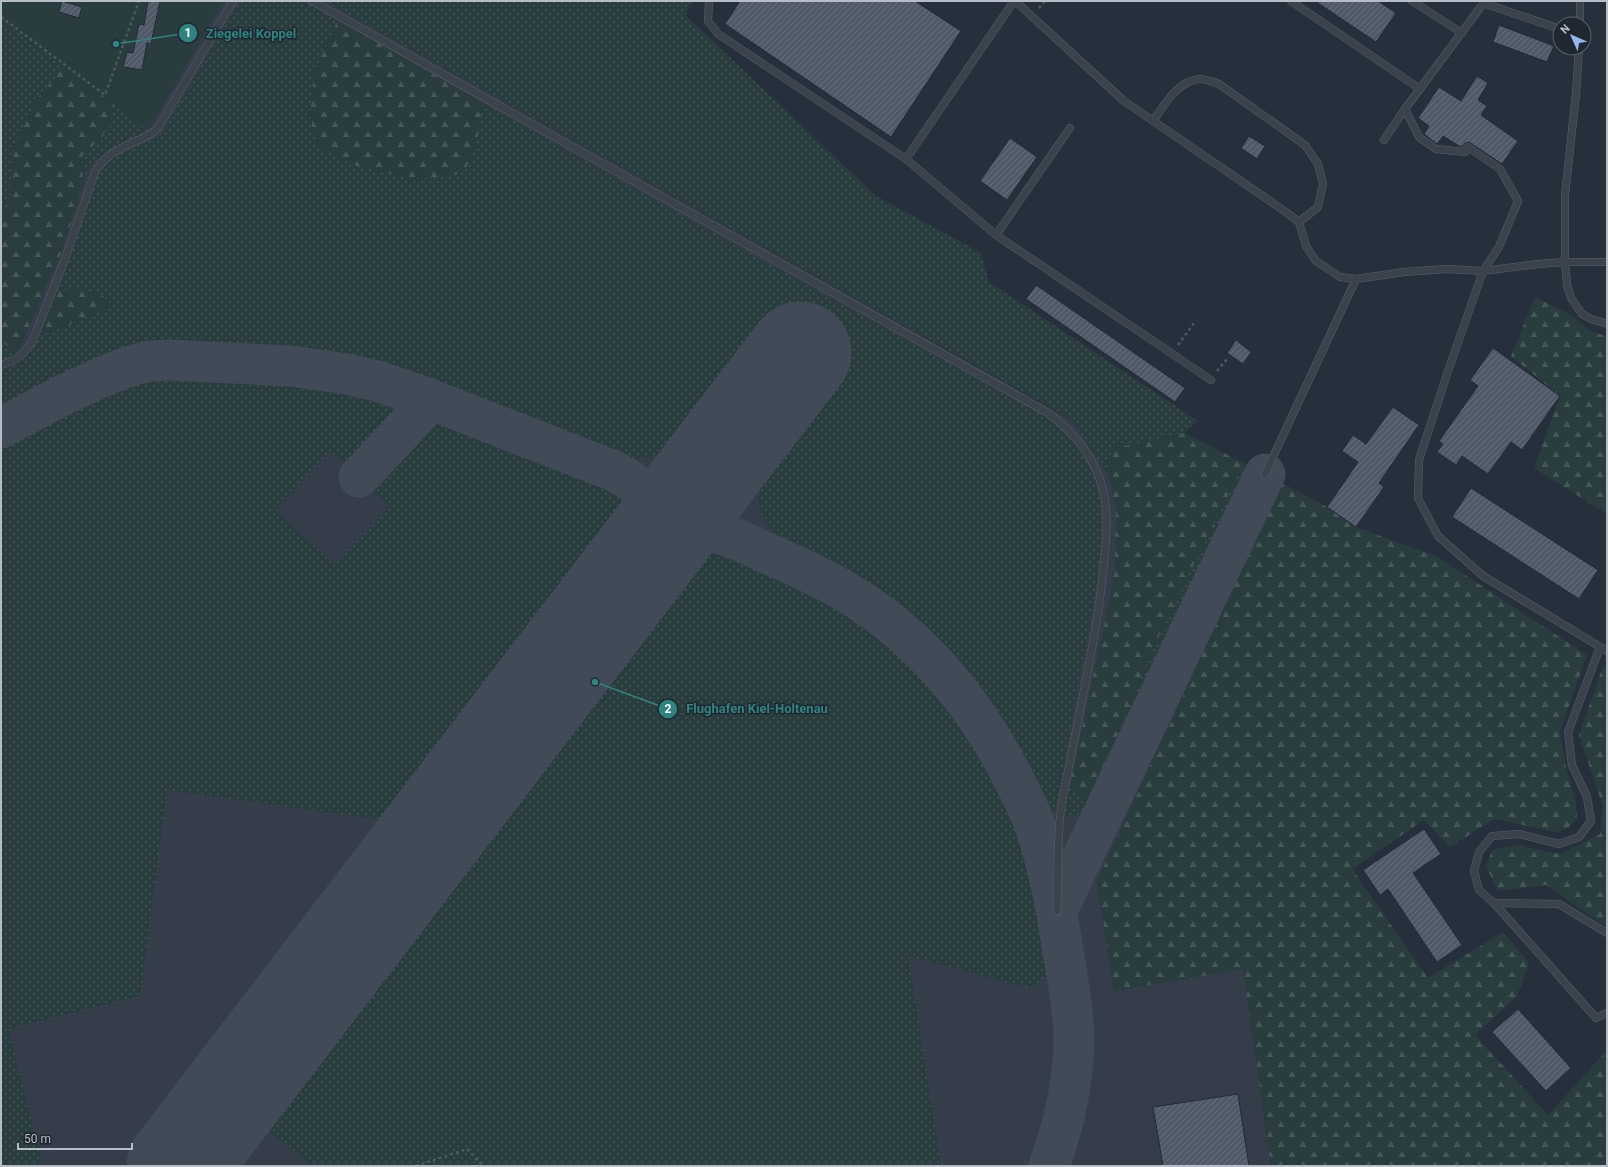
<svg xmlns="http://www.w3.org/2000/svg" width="1608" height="1167" viewBox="0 0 1608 1167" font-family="Roboto,sans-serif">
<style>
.airport{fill:#343d49}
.grass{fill:url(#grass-dots)}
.forest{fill:url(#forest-firs)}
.garden{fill:#293d3e}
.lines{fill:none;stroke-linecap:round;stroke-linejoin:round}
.taxiway{stroke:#414b58;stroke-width:41}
.runway{stroke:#414b58;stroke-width:103}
.building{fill:url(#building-hatch);stroke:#212933}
.service-casing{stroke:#58606a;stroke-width:8}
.path{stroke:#485a5c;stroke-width:2.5;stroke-dasharray:3 3;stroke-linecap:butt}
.service{stroke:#3a424c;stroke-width:7}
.leader{fill:none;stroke:#308480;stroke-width:1.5}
.callout-dot{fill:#308480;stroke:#1f2731;stroke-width:1.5}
.mark-label{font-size:12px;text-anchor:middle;font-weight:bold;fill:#fff}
.callout-label{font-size:13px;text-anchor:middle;font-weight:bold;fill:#308480;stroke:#1f2731;stroke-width:3;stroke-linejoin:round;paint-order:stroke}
</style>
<defs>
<pattern id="grass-dots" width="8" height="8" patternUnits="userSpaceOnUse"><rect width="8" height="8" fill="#293d3e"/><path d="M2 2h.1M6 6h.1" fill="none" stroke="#465758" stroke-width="1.8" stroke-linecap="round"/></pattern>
<pattern id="forest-firs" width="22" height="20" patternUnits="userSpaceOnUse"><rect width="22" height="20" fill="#293d3e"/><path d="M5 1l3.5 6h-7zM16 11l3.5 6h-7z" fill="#465758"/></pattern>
<pattern id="building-hatch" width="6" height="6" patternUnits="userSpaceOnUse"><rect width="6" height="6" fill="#4f5967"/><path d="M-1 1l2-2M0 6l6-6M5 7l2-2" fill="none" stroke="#666f7b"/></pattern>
</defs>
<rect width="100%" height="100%" fill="#26303c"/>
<path class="airport" d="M223,1h102l795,446 64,-14 98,50 -185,398 17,110 129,-23 28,198h-1270v-1146l147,110z"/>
<g class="grass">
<path d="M240,1h63l35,19 -24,52 136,105 15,-6 12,-30 6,-38 302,170 273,150 10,10 22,32 10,34 1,46 -4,36 -42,234c-18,-9 -25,-34 -34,-52 -17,-32 -38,-65 -62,-92 -16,-18 -35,-34 -53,-50 -19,-17 -41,-33 -64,-46 -29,-18 -69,-25 -80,-62 -5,-14 -5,-25 -2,-39l77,-103 -66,-50 -91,119 -17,13 -16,5 -16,2 -16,-3 -181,-72 -84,-25 -111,-10 -70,-4 -23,3 -23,5 -26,9 -96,47v-41c27,-8 29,-14 41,-38h13l45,-37 -23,-6 -20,4 34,-99 10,-23 12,-12 48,-23z"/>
<path d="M325,1h369l-9,14 191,181 105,57 8,29 209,139 -14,12 -64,14 -8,-5 -4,32 -38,-56z"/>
<path d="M1,20l63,47 -28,33 -22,47 -5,56 -8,19z"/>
<path d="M114,104l34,26c-18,12 -48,19 -60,40 -2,4 -3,10 -5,15l-1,-29 19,-18 10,-15z"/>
<path d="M1,337c3,8 10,12 17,15l-9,6 -8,3z"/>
<path d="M153,376l153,5 76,17 16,5c2,4 5,7 3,11 -3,11 -39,47 -48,57l-23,-20 -55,59 60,55 55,-59 -23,-22 41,-48 12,-10 16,-10 173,67c9,9 14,17 17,29l-235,309 -224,-31 -27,206 -132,33 35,137h-42v-721l31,-19 84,-40z"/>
<path d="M1244,463l6,3 -157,334c-8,11 -15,16 -29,17v-7l7,-31 6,17 13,3 70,-166z"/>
<path d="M729,554c76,25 148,68 203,127 22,22 38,50 54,77 6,10 13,20 18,31 13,27 22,59 29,89 8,31 17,63 16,95 -7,6 -13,15 -23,14l-118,-31 33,210h-628l-51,-40 428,-562 16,-8z"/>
</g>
<g class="forest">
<path d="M338,20l145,83 -6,38 -12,30 -15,6 -40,2 -60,-15 -33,-19 -7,-27 4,-46z"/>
<path d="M64,67l50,37 -3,19 -10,15 -19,18 1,29 -21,66 -44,101c-7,-3 -14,-7 -17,-15v-115l8,-19 5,-56 22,-47z"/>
<path d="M77,288l23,6 14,11 -59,26h-13l5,-18 10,-21z"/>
<path d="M1535,297l34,17 23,18 15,4v178l-73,-46 26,-72 -49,-40z"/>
<path d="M1184,433l60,30 -84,170 -70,166 -6,3 -7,-6 -6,-17 32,-147 12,-61 1,-63 -8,-34 4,-32 8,5z"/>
<path d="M1282,483l45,24 29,20 82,30 149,98 -27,76 6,36 10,35 1,17 -9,9 -13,4 -61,-13 -44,28 -26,-27 -72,49 76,109 75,-46 26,31 -12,33 -42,39 73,80 59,-65v116h-336l-28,-197 -129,22 -17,-110z"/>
<path d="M1603,666l4,4v255l-2,1 -59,-41 -48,6 -12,-24 6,-17 23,-5 45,9 40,-20 3,-27 -24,-72z"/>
</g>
<path class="garden" d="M1,1h222l-75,129 -147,-110z"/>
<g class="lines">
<g class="taxiway">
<path d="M1,428l62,-33 39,-18 25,-10 22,-6 21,-1 120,6 57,8 30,7 50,17 187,73c22,11 49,33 41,60 -2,9 -8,18 -11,26"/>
<path d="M359,477l62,-66 6,-13"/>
<path d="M644,557c46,-46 76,-25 127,-2 32,14 65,29 94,49 62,42 111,102 145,168 8,16 17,32 23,48 14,40 23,83 29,125 5,30 11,61 12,91 0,44 -10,89 -25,130"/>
<path d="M1057,911l208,-437"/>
</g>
<path class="runway" d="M178,1166l622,-813"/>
</g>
<g class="building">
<path d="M62,1l20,6 -3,11 -20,-6z"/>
<path d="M148,1h12l-9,43 -4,-1 -5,27 -19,-3 4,-15 6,1 6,-29 5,1z"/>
<path d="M740,1h175l46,30 -70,106 -166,-113z"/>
<path d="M1315,1h63l18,12 -20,29z"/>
<path d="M1499,25l55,21 -7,16 -54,-20z"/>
<path d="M1477,76l11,7 -10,17 9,6 -6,9 37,26 -16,23 -33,-22 -4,1 -3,4 -3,-1 -16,-10 -6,8 -13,-10 5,-8 -11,-8 21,-31 22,14z"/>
<path d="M1249,136l16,10 -8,13 -16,-11z"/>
<path d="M1010,138l27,19 -30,43 -27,-19z"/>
<path d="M1036,285l149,103 -10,14 -149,-103z"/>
<path d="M1236,340l15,12 -8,12 -16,-11z"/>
<path d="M1493,348l67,48 -38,54 -11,-8 -23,32 -26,-18 -6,9 -19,-13 6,-8 -4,-3 39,-55 -8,-6z"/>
<path d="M1393,407l26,18 -40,58 5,4 -28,40 -29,-20 31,-45 -16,-11 11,-16 13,9z"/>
<path d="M1471,488l127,82 -19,29 -127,-82z"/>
<path d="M1424,829l17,25 -28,19 49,72 -25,17 -49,-73 -8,6 -17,-25z"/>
<path d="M1518,1009l53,59 -25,23 -54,-59z"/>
<path d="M1238,1094l11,72h-86l-10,-59z"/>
</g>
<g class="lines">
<g class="service-casing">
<g id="service">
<path d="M312,1l736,412c27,20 47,45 55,77 6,24 3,49 1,73 -6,65 -21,130 -33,194 -4,20 -9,40 -11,60 -3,31 -2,63 -3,94"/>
<path d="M709,1l-1,20 10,13 188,125 90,76 215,145"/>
<path d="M1015,1l109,100 159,109 16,12 7,24 10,15 24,16 16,2"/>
<path d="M1291,1l129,88"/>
<path d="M1412,1l50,32"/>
<path d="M1580,1v23"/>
<path d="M1483,3l77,26"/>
<path d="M1579,48l-3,46 -11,101v67l2,23 4,13 11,16 9,5 16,5"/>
<path d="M1405,109l14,28 17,12 29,3 3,-5 32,22 18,32 -19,46 -16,24 -35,100 -29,89 -1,38 20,38 45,40 124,75"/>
<path d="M1153,121c12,-17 25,-41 48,-42 5,0 12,3 18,5l86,61 13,19 5,20 -5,23 -19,15"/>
<path d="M1384,140l21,-31 80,-108"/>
<path d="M906,159l108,-158"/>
<path d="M996,235l74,-107"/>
<path d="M1,365c15,-5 24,-11 32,-25l33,-84 29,-84c6,-10 14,-18 25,-23 12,-8 28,-10 38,-21l75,-127"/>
<path d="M1265,474l91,-195 48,-7 43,-3 36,2 55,-7 27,-2h42"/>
<path d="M1600,647l-32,85 4,33 15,32 4,24 -12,16 -20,7 -40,-10 -27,2 -13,16 -5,19 5,19 15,13 102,115 11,-5"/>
<path d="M1494,903l65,1 48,29"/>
</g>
</g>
<g class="path">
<path d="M1039,8l6,-7"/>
<path d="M1,17l104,78 34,-94"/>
<path d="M1178,345l16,-22"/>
<path d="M1217,371l11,-13"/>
<path d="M416,1166l51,-17 16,17"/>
</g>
<use href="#service" class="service"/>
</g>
<path class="leader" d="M116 44L188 33M595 682L668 709"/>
<g class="callout-dot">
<circle cx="116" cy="44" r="4"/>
<circle cx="595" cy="682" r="4"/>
<circle cx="188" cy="33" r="10"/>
<circle cx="668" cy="709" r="10"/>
</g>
<g class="mark-label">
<text x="188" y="37">1</text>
<text x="668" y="713">2</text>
</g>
<g class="callout-label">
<text x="251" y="38">Ziegelei Koppel</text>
<text x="757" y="713">Flughafen Kiel-Holtenau</text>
</g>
<rect width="1608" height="1167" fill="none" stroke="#b6bdc7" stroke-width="4"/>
<g transform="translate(1572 36) rotate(315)"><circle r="19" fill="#1f2731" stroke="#5b636d"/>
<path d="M0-3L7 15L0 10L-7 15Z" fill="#93b7ef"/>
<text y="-6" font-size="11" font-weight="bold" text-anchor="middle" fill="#b6bdc7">N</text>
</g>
<path d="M18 1143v6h114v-6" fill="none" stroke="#b6bdc7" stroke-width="2"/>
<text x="24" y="1143" font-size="12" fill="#b6bdc7" stroke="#1f2731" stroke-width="3" paint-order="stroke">50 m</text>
</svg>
